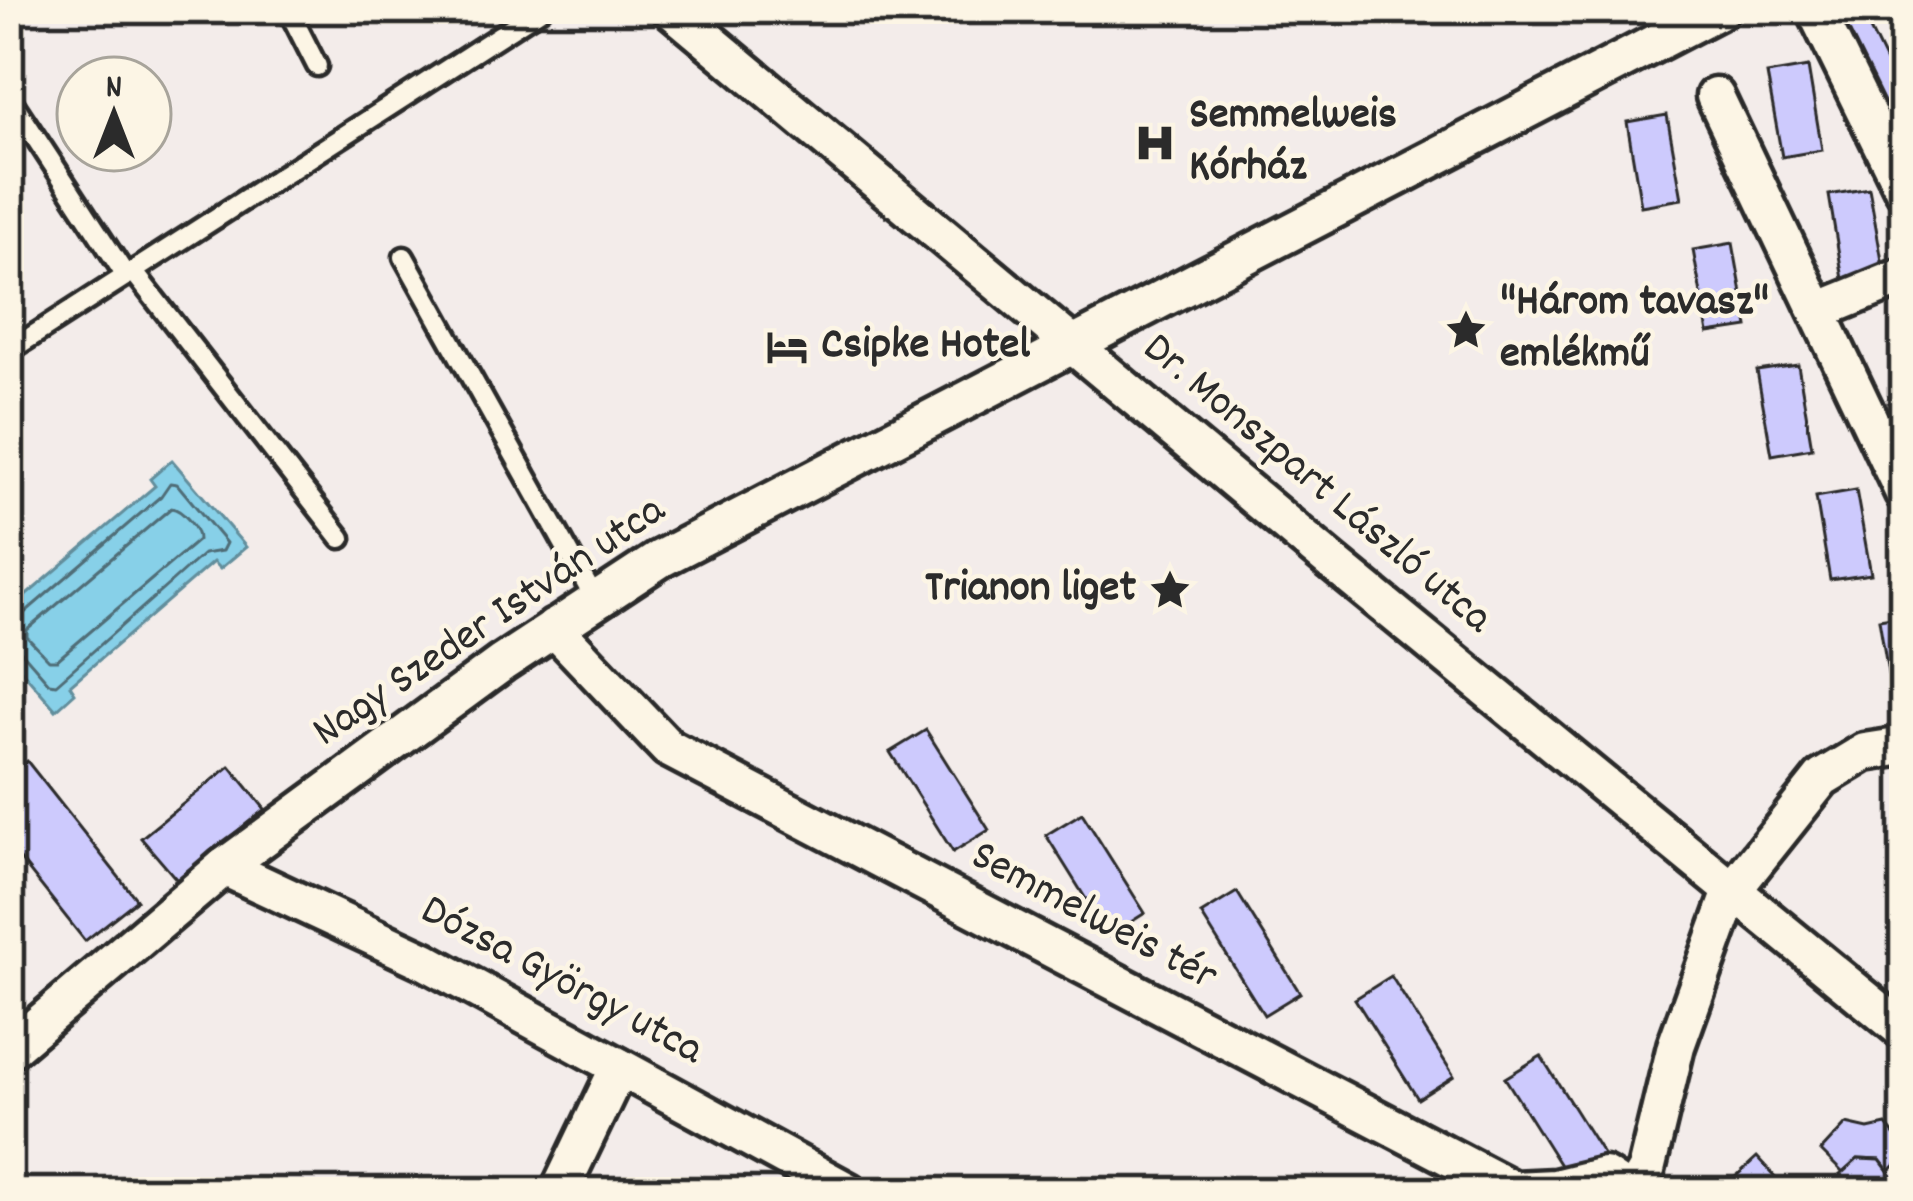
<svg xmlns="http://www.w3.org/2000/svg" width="1913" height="1201" viewBox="0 0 1913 1201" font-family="Dekko,sans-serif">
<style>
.water{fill:#87d0e8;stroke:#628e9c;stroke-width:3}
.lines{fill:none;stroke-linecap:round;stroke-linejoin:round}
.shore{stroke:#506d77;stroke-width:3}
.building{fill:#cdcafd;stroke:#2b2b2b;stroke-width:3}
.service-casing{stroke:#2b2b2b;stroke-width:27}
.minor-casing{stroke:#2b2b2b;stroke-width:45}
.service{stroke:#fcf5e5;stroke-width:18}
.minor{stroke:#fcf5e5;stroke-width:36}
.labels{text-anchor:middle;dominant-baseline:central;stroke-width:9;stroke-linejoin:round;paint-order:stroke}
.poi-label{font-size:45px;font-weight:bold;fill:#2b2b2b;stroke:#fcf5e5;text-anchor:start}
.street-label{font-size:45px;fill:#2b2b2b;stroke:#fcf5e5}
</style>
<rect width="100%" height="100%" fill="#f3ecea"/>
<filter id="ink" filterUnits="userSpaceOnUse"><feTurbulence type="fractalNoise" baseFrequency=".00833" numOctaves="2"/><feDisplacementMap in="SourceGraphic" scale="24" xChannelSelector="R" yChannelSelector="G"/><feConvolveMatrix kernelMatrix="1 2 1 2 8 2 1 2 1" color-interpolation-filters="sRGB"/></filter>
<g filter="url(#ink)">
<path class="water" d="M172,460l74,87 -26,22 -7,-7 -143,123 5,8 -19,17 -47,-54v-46l146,-124 -5,-7z"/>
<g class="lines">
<g class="shore">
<path d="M171,508c11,1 28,21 27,32l-141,120h-8l-22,-23v-7z"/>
<path d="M9,619l13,-4 139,-119 9,-13 7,1 49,59 -4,8 -19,3 -147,130 -7,-1 -27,-31 -13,-3"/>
</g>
</g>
<g class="building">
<path d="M1830,9h30l44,90v61z"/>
<path d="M1808,67l14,83 -40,7 -15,-83z"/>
<path d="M1667,115l15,84 -41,7 -14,-84z"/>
<path d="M1869,188l15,84 -41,7 -14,-84z"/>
<path d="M1733,243l15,84 -40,6 -15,-83z"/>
<path d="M1798,365l14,83 -40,7 -15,-84z"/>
<path d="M1856,490l15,84 -41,6 -14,-83z"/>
<path d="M1904,615v86l-11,2 -14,-84z"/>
<path d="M926,730l63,100 -36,22 -63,-100z"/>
<path d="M27,761l110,139 -52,41 -76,-96v-70z"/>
<path d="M230,766l35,43 -88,71 -36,-42z"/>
<path d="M1082,813l63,100 -36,23 -63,-101z"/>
<path d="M1237,892l63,101 -36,22 -63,-101z"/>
<path d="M1391,976l63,100 -36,23 -63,-100z"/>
<path d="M1541,1056l63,100 -36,22 -63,-100z"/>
<path d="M1846,1124l22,5 18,-4 18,22v10l-15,14 -9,-11 -22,-1 -15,14 -22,-22z"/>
<path d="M1757,1157l32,35h-70z"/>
<path d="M1858,1159l22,1 24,32h-83z"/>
</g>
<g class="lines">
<g class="service-casing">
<g id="service">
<path d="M288,9l29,57"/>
<path d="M9,97l117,179"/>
<path d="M404,257l192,344"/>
<path d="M133,271l208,267"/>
<path d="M9,351l532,-342"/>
</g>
</g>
<g class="minor-casing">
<g id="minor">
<path d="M671,9l661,553 572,469"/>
<path d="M1815,9l89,181"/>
<path d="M1715,96l189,397"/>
<path d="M1818,311l86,-35"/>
<path d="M554,628l114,120 845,442 42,-2 49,-12 24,16"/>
<path d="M224,867l201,94 424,231"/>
<path d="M9,1050l215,-183 278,-204 158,-104 1061,-550"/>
<path d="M559,1192l60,-125"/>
<path d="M1633,1192l13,-22 30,-124 56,-155 90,-113 43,-26 39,-6"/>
</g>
</g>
<use href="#service" class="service"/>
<use href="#minor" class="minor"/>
</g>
</g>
<defs>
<g id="hospital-bare" transform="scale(3.24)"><path d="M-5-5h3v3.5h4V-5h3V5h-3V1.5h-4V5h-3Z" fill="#2b2b2b" stroke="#fcf5e5" stroke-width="2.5" paint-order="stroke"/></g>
<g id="sight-bare" transform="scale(3.24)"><path d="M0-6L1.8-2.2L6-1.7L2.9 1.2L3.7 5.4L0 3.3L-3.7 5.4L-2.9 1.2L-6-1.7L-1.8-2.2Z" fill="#2b2b2b" stroke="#fcf5e5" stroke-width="2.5" paint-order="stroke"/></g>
<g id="hotel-bare" transform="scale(3.24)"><path d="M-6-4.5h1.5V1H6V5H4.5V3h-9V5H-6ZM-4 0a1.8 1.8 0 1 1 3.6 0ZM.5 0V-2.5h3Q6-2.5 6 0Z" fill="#2b2b2b" stroke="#fcf5e5" stroke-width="2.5" paint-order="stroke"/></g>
</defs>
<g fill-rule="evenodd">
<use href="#hospital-bare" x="1155" y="143"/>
<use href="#sight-bare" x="1466" y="330"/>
<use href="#hotel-bare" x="787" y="347"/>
<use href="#sight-bare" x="1170" y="590"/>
</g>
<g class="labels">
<g class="poi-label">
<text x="1189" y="117">Semmelweis<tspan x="1189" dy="52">Kórház</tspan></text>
<text x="1500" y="304">"Három tavasz"<tspan x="1500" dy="52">emlékmű</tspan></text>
<text x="821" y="347">Csipke Hotel</text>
<text x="1136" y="590" text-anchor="end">Trianon liget</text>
</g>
<g class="street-label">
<text transform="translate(1316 485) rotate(40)">Dr. Monszpart László utca</text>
<text transform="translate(490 623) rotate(-34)">Nagy Szeder István utca</text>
<text transform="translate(1093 918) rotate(28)">Semmelweis tér</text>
<text transform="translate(561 982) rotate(28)">Dózsa György utca</text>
</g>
</g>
<rect width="1913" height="1201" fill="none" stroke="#fcf5e5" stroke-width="48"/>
<rect x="24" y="24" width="1865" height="1153" fill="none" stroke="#2b2b2b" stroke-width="4.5" filter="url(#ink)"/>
<g transform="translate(114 114)"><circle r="57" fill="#fcf5e5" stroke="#a8a49b" stroke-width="3"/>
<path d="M0-9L21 45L0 30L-21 45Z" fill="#2b2b2b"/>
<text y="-18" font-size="33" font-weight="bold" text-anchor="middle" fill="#2b2b2b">N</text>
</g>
</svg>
